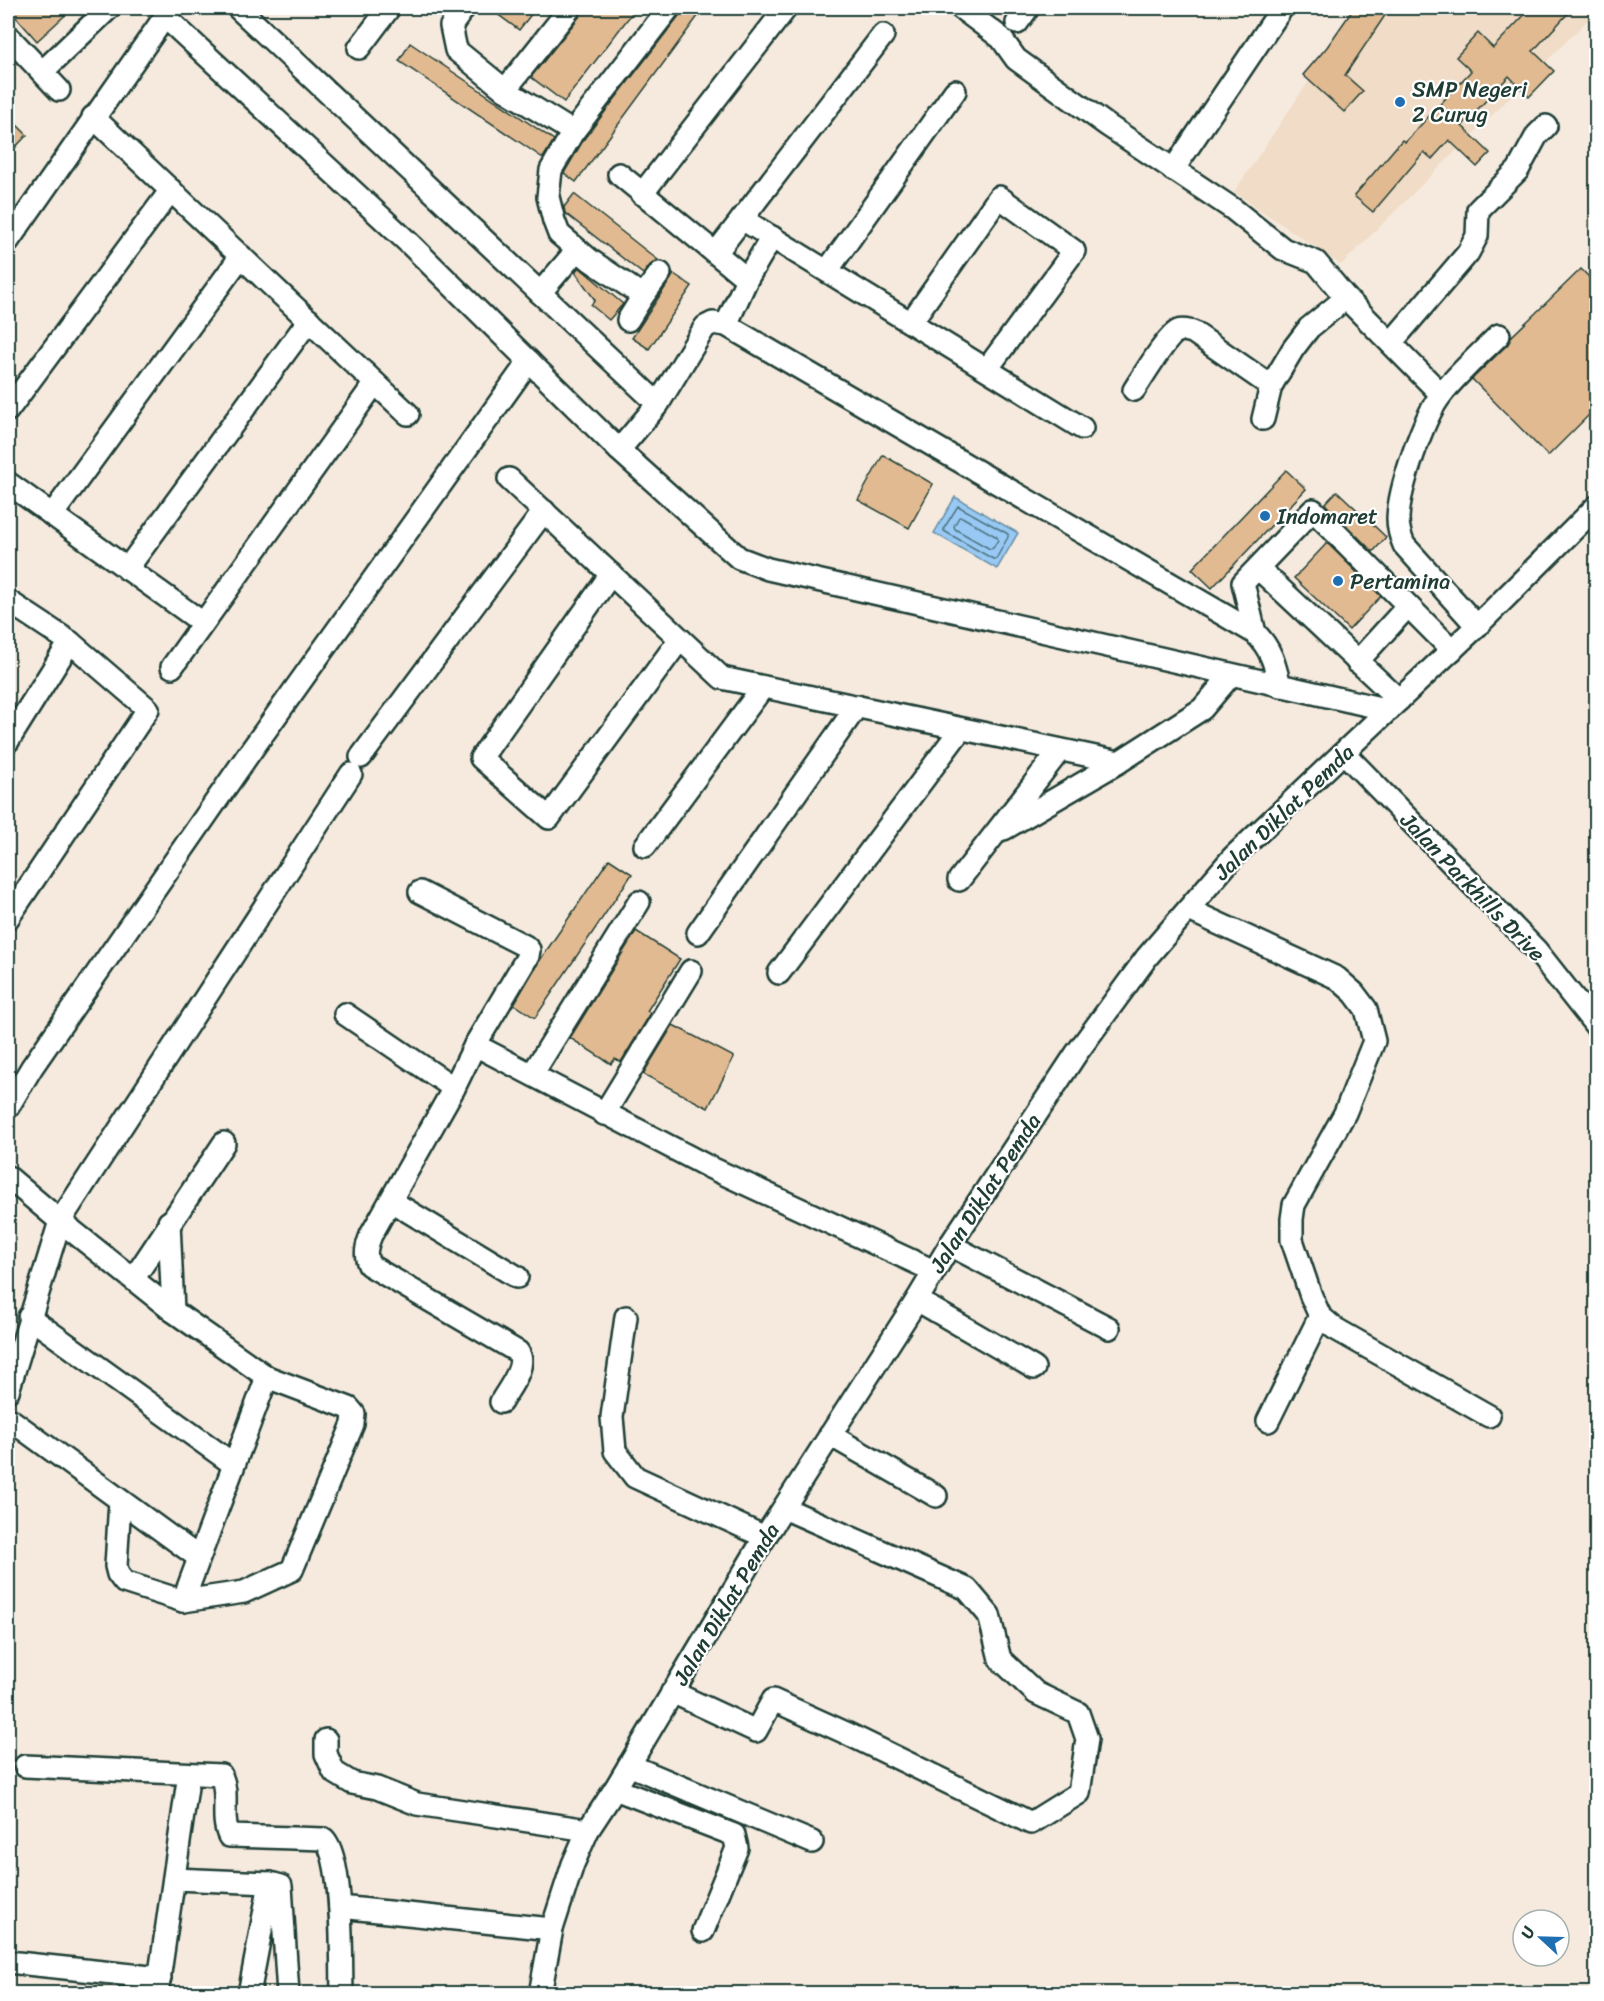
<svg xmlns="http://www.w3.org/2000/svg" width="1604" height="2001" viewBox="0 0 1604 2001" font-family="Sriracha,sans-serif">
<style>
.built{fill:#f0dcc7}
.water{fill:#98c9f4;stroke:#6891a7;stroke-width:1.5}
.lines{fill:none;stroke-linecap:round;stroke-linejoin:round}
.shore{stroke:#4f7581;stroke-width:1.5}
.building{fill:#e1ba91;stroke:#1f3d34;stroke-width:1.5}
.minor-casing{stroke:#1f3d34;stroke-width:26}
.minor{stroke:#fff;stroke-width:21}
.poi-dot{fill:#1f6fb2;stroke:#fff;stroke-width:2}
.labels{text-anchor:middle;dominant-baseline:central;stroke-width:4.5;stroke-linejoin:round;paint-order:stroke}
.poi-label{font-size:22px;fill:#1f3d34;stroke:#fff;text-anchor:start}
.street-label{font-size:22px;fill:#1f3d34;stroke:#fff}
</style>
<rect width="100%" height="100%" fill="#f6eade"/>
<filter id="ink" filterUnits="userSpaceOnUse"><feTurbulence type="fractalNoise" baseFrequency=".0167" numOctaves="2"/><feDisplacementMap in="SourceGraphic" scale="12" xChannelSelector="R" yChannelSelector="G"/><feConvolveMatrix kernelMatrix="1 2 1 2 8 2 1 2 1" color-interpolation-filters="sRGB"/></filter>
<g filter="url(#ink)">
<path class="built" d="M1358,8h238v4l-255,253 -107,-73z"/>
<path class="water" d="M955,497l63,36 -21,36 -63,-36z"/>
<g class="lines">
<g class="shore">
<path d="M958,506l50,28v3l-12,22h-3l-49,-28v-3z"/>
<path d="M959,517h3l35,20 1,3 -5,8 -3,1 -35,-20 -1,-3z"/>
</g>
</g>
<g class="building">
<path d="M8,8h65l-36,33z"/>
<path d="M489,8h47l-17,22z"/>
<path d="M582,8h54l-72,94 -33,-25 49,-61z"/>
<path d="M681,8h23l-128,174 -12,-9 20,-34 95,-123z"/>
<path d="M1354,8h36l-45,67 18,16 -19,21 -41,-37 24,-28z"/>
<path d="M1531,8h42l-40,43 21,20 -25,26 -20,-21 -47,50 28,27 -13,14 -28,-27 -17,19 -8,-7 -51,60 -19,-16 48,-56 3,2 66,-71 -15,-14 22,-24 15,15z"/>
<path d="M410,43l144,97 -11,18 -144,-97z"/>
<path d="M8,116l19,19 -19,20z"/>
<path d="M574,194l84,66 -1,1 -7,4 -7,9 -78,-61 -1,-6z"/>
<path d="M579,267l44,37 -14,16 -18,-15 4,-5 -20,-28z"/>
<path d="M1581,269l15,15v124l-48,48 -76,-77 36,-35 3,-7z"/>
<path d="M674,274l18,12 -43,63 -17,-11z"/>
<path d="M883,455l50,29 -24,44 -51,-28z"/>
<path d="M1286,470l20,19 -94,99 -20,-19z"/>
<path d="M1337,491l49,46 -13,15 -48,-48z"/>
<path d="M1327,543l54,53 -32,34 -55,-52z"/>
<path d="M609,859l23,15 -97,144 -21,-14 24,-41z"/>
<path d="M636,931l44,28 -33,52 4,2 -30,49 -6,-3 -4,5 -41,-26z"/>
<path d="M673,1025l61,32 -26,51 -65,-34z"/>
</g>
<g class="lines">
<g class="minor-casing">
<g id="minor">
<path d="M238,8l420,396"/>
<path d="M464,8l-13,18 5,24 49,40"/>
<path d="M570,8l-65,82 68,42"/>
<path d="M961,8l40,30 15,21 91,66 126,84 50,40 33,13 30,36 95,96"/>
<path d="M164,16l246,228 209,206 120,108 29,11 621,141"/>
<path d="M1017,23l11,-15"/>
<path d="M8,36l51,54"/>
<path d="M359,48l30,-40"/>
<path d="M42,72l67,-64"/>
<path d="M93,117l315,297"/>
<path d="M1173,170l109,-162"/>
<path d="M619,174l128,105"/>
<path d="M642,194l144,-186"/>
<path d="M742,219l340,209"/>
<path d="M8,241l163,-233"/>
<path d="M716,253l167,-218"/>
<path d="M827,271l128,-180"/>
<path d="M540,293l37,-43"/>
<path d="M643,296l17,-23"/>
<path d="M628,320l15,-24 -53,-36 -31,-26 -5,-13 -6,-24 3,-27 22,-38 96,-124"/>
<path d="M911,322l88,-125 75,54 -87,118"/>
<path d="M726,325l21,-46 25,-42"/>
<path d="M1391,343l77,-90 9,-17 1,-26 40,-40 19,-35 9,-9"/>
<path d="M1134,390c8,-12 33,-54 44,-59 5,-2 10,0 15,1l78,54"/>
<path d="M8,410l163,-220"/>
<path d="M1263,419l8,-33 22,-37 16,-21 37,-30"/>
<path d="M619,450l39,-46 47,-77 8,-4 13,2 529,308c16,15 20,32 25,53"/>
<path d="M509,479l213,199 397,84 83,-53 29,-34"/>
<path d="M8,483l195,140"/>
<path d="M52,515l189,-259"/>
<path d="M1258,568l141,132"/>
<path d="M127,569l182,-249"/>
<path d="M611,574l-130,184 68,60 131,-179"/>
<path d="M8,601l62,41 78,67 -140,209"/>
<path d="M1477,626l-73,-81c-4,-9 -6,-17 -6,-27 1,-29 25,-100 43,-123 16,-21 39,-41 58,-60"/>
<path d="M1255,633l-12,-50 70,-73 139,140"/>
<path d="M1357,662l51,-56"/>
<path d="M172,667l203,-284"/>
<path d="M8,741l62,-99"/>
<path d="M1344,753l192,197 60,76"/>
<path d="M361,757l183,-246"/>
<path d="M1004,829l115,-67"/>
<path d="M645,846l118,-159"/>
<path d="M959,880l101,-130"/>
<path d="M420,892l105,54 4,4 -1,6 -53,89 -21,43 -83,147c-4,10 -7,19 -2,30l149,87c10,14 -10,37 -17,50"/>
<path d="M1189,910l148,68 17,15 12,16 8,32 -29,72 -51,92 -2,14v21l19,56 9,20 14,12 155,88"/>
<path d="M698,933l159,-227"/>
<path d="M779,973l182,-244"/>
<path d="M345,1014l109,74"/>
<path d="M475,1045l232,121 227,105"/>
<path d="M533,1073l106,-171"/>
<path d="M8,1107l24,-40 216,-312 281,-394"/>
<path d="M604,1114l87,-143"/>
<path d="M8,1177l52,44 -52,170"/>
<path d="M391,1201l126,76"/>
<path d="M169,1222l4,89"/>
<path d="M950,1245l159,83"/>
<path d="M134,1278l90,-135"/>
<path d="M917,1300l117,68"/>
<path d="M29,1317l204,147"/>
<path d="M626,1317l-14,100 3,34 20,26 130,60"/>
<path d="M8,1418l190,139"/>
<path d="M1268,1421l52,-105"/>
<path d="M830,1435l106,61"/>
<path d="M120,1501l-4,65 2,8 6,8 59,19 84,-224"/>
<path d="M183,1601l61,-9 48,-22 61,-146 1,-10 -5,-6 -82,-31 -94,-66 -113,-90 291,-447"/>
<path d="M672,1692l84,39 17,-31 73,33 185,90 48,-30 8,-54 -9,-26 -42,-20 -36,-34 -11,-44 -22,-26 -183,-81"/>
<path d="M326,1740v14l8,18 18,11 25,5 40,16 171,26"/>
<path d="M629,1765l183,77"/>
<path d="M25,1766l196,9c9,20 -1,42 8,61l95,3c20,20 17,124 18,155"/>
<path d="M615,1789l119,46 3,13 -34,83"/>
<path d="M174,1879l96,4 11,3 7,108"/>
<path d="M340,1907l212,22"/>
<path d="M8,1962l152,16"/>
<path d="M157,1994l30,-207"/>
<path d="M249,1994l21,-111"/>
<path d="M540,1994l12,-65 21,-65 15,-34 27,-41 150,-252 152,-237 33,-55 126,-191 71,-97 86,-100 244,-231 119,-119"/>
</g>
</g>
<use href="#minor" class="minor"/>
</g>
</g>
<g class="poi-dot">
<circle cx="1400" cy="102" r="6"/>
<circle cx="1265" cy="516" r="6"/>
<circle cx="1338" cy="581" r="6"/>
</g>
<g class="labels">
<g class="poi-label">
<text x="1412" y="89">SMP Negeri<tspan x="1412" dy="25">2 Curug</tspan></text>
<text x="1277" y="516">Indomaret</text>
<text x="1350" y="581">Pertamina</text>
</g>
<g class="street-label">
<text transform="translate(1284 812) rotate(-44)">Jalan Diklat Pemda</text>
<text transform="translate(1473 887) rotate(46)">Jalan Parkhills Drive</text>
<text transform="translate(985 1193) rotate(-57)">Jalan Diklat Pemda</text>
<text transform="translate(726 1604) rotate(-59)">Jalan Diklat Pemda</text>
</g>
</g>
<rect width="1604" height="2001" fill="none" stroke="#fff" stroke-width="30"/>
<rect x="15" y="15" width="1574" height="1971" fill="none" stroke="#1f3d34" stroke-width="2" filter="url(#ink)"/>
<g transform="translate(1541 1938) rotate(292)"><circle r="28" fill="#ffffff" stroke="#a5b1ae" stroke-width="1.5"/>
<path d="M0-4.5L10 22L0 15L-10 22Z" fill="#1f6fb2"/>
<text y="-9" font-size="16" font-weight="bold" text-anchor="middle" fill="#1f3d34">U</text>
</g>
</svg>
